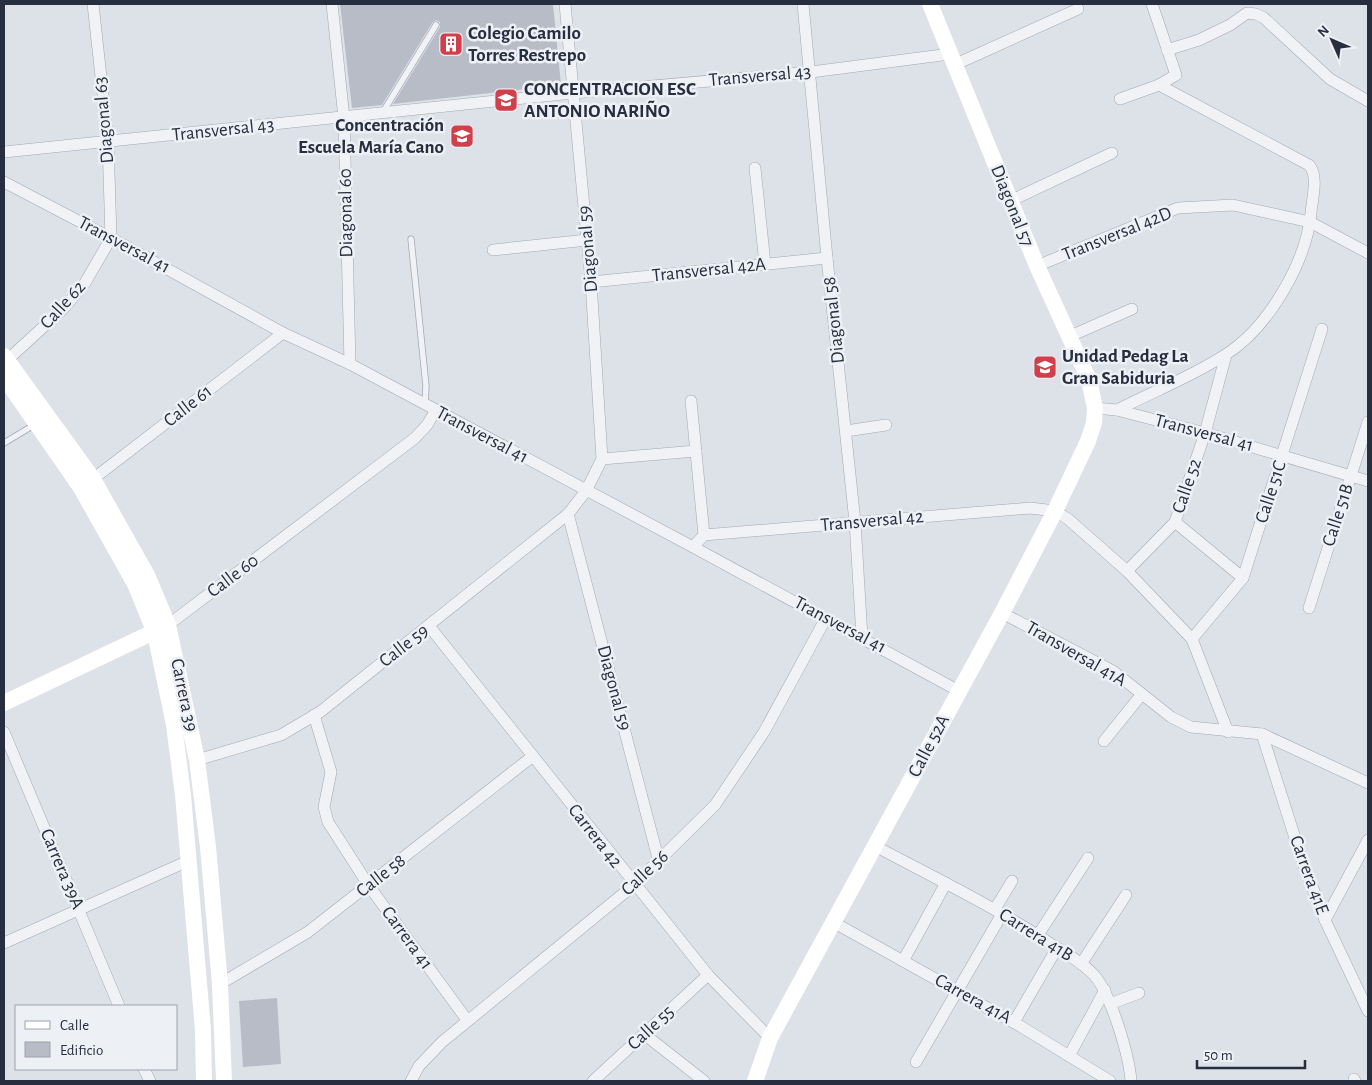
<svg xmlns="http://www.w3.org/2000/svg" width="1372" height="1085" viewBox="0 0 1372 1085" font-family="'Alegreya Sans',sans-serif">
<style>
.building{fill:#b8bcc7}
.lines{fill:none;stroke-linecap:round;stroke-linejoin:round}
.lane-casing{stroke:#a3a8b2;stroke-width:7}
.street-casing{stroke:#a3a8b2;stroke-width:12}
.lane{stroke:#f0f2f6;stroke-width:5.5}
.street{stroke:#f0f2f6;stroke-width:11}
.secondary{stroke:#fff;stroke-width:16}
.labels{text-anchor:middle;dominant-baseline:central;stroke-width:5;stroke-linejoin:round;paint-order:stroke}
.poi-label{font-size:19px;font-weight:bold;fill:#272e3f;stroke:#edf0f5;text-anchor:start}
.street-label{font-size:19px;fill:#272e3f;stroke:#edf0f5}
</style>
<rect width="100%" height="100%" fill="#dde1e8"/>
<g class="building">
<path d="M340,4h213l8,81 -168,19 47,-77v-5l-4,-2 -4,3 -50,82 -30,3z"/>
<path d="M277,998l4,66 -38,3 -4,-66z"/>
</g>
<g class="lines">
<g class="lane-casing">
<g id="lane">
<path d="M383,112l53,-87"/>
<path d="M411,239l15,147 -1,18"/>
<path d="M4,443l30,-18"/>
</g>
</g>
<g class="street-casing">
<g id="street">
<path d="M332,4l12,114 6,246"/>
<path d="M803,4l24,254 28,264 7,115"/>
<path d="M1167,50l32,-10 31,-15 17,-12 9,1 8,4 66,61 38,22"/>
<path d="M954,65l124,-56"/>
<path d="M1120,99l39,-14 17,-10 -24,-71"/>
<path d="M4,152l569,-59 238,-21 139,-18"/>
<path d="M755,168l10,96"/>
<path d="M4,182l107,56 172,95 67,31 343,183 266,144"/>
<path d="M1010,201l102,-48"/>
<path d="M493,250l94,-10"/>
<path d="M1037,266l141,-58 55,-3 77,17 58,31"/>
<path d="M591,282l236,-24"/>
<path d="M1068,337l64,-28"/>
<path d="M4,363l60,-55 21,-25 26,-45 -3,-97 -15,-137"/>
<path d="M691,401l13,134"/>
<path d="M1095,408l22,2 88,23 163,48"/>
<path d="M1117,410c35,-18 74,-33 108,-55 43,-27 81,-92 86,-142 1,-14 8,-37 -2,-48l-150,-80"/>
<path d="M846,431l40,-6"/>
<path d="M602,459l94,-8"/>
<path d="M93,479l190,-146"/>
<path d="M568,514l91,348"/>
<path d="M1175,522l68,56"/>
<path d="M693,547l11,-12 326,-27 25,3 13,8 59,52 65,68 36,93"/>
<path d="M1127,571l48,-49 30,-89 21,-78"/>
<path d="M1309,608l59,-186"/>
<path d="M1002,613l111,58 58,46 20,10 71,7 106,49"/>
<path d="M168,625l247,-187 12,-13 9,-15"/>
<path d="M429,626l279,349 62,63"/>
<path d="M1192,639l51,-61 79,-249"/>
<path d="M314,715l17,57 -7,35 4,15 41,64 98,134"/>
<path d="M4,732l115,274"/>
<path d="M1262,734l40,126 23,60 43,91"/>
<path d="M1104,741l38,-47"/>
<path d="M197,760l84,-25 39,-23 248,-198 18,-23 16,-32 -11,-177 -26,-278"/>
<path d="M875,846c58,31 118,60 173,96 15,10 33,19 46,33 17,19 35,80 37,106"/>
<path d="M995,909l17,-28"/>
<path d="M1325,920l43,-80"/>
<path d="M833,922l187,104 90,55"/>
<path d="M1038,935l50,-77"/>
<path d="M4,943l184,-82"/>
<path d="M903,961l43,-78"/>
<path d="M1081,964l45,-69"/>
<path d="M220,984l88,-52 225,-176"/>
<path d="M1110,1004l29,-11"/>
<path d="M1014,1022l43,-74"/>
<path d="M644,1034l60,47"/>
<path d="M1069,1056l36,-66"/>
<path d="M916,1062l86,-148"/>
<path d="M144,1069l6,12"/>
<path d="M1354,1079l1,2"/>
<path d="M411,1081l8,-15 23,-24 192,-157 81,-80 49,-73 62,-114"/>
<path d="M593,1081l115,-106"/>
</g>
</g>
<use href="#lane" class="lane"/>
<use href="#street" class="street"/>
<g class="secondary">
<path d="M4,356l89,123 55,98 20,48 29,135 11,87 12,137 4,97"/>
<path d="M4,377l77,111 54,96 20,49 19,92 9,70 20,235 1,51"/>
<path d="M4,703l160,-76"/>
<path d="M755,1081l15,-43 232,-425 53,-102 33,-70 6,-18 1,-15 -6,-28 -52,-114 -107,-262"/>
</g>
</g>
<defs>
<g id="building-square" transform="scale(1.25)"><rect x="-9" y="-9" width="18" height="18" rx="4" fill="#d13f4a" stroke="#edf0f5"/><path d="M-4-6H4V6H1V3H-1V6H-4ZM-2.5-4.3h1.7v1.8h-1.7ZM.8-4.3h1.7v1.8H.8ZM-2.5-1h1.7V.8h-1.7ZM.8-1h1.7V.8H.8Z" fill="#fff"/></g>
<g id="school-square" transform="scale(1.25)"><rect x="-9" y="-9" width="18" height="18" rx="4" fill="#d13f4a" stroke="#edf0f5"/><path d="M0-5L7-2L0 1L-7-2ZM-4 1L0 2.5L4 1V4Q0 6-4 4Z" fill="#fff"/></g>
</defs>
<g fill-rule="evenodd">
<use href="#building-square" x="451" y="44"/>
<use href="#school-square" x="506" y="100"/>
<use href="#school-square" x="462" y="136"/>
<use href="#school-square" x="1045" y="367"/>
</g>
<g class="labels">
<g class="poi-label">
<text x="468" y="33">Colegio Camilo<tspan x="468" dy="22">Torres Restrepo</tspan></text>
<text x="524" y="89">CONCENTRACION ESC<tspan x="524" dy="22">ANTONIO NARIÑO</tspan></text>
<text x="444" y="125" text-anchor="end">Concentración<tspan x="444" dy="22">Escuela María Cano</tspan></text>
<text x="1062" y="356">Unidad Pedag La<tspan x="1062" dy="22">Gran Sabiduria</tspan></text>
</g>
<g class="street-label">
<text transform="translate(760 76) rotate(-5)">Transversal 43</text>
<text transform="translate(104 120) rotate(-95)">Diagonal 63</text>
<text transform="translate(223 130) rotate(-6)">Transversal 43</text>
<text transform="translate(1012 206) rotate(68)">Diagonal 57</text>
<text transform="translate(346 213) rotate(-91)">Diagonal 60</text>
<text transform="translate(1117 234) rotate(-22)">Transversal 42D</text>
<text transform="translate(124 245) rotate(28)">Transversal 41</text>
<text transform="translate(588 249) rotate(-95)">Diagonal 59</text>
<text transform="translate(709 270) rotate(-6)">Transversal 42A</text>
<text transform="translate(63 305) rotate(-48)">Calle 62</text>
<text transform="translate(834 320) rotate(-96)">Diagonal 58</text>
<text transform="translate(188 406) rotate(-38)">Calle 61</text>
<text transform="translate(1204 433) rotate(15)">Transversal 41</text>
<text transform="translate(482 435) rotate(28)">Transversal 41</text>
<text transform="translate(1187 486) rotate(-71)">Calle 52</text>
<text transform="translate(1271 492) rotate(-72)">Calle 51C</text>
<text transform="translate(1338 515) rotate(-72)">Calle 51B</text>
<text transform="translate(872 521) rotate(-5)">Transversal 42</text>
<text transform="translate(233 576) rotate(-37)">Calle 60</text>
<text transform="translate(840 625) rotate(28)">Transversal 41</text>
<text transform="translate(404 646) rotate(-38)">Calle 59</text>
<text transform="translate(1076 654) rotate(30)">Transversal 41A</text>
<text transform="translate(614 688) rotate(75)">Diagonal 59</text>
<text transform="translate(184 695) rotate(78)">Carrera 39</text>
<text transform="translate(929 746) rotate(-62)">Calle 52A</text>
<text transform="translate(595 836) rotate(52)">Carrera 42</text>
<text transform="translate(62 869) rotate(67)">Carrera 39A</text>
<text transform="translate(645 873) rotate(-43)">Calle 56</text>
<text transform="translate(1309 875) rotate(70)">Carrera 41E</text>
<text transform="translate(381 876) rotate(-38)">Calle 58</text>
<text transform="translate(1036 935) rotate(32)">Carrera 41B</text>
<text transform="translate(407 938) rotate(54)">Carrera 41</text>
<text transform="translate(973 999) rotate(29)">Carrera 41A</text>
<text transform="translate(651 1028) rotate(-43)">Calle 55</text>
</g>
</g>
<rect width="1372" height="1085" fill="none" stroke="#272e3f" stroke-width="10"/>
<rect x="15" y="1005" width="162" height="65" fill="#edf0f5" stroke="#9ea2ac"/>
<rect x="25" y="1021" width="25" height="8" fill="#ffffff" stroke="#9ea2ac"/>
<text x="60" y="1030" font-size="15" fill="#272e3f">Calle</text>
<rect x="25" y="1042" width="25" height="15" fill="#b8bcc7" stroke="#9ea2ac"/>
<text x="60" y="1055" font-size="15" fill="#272e3f">Edificio</text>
<g transform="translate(1332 40) rotate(315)" stroke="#edf0f5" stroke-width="4" paint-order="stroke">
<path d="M0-4L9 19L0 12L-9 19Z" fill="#272e3f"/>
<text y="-8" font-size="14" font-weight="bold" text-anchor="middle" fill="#272e3f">N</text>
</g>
<path d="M1197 1060v8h108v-8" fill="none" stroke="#272e3f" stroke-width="2.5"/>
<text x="1204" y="1060" font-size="15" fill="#272e3f" stroke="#edf0f5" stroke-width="4" paint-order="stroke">50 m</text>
</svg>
